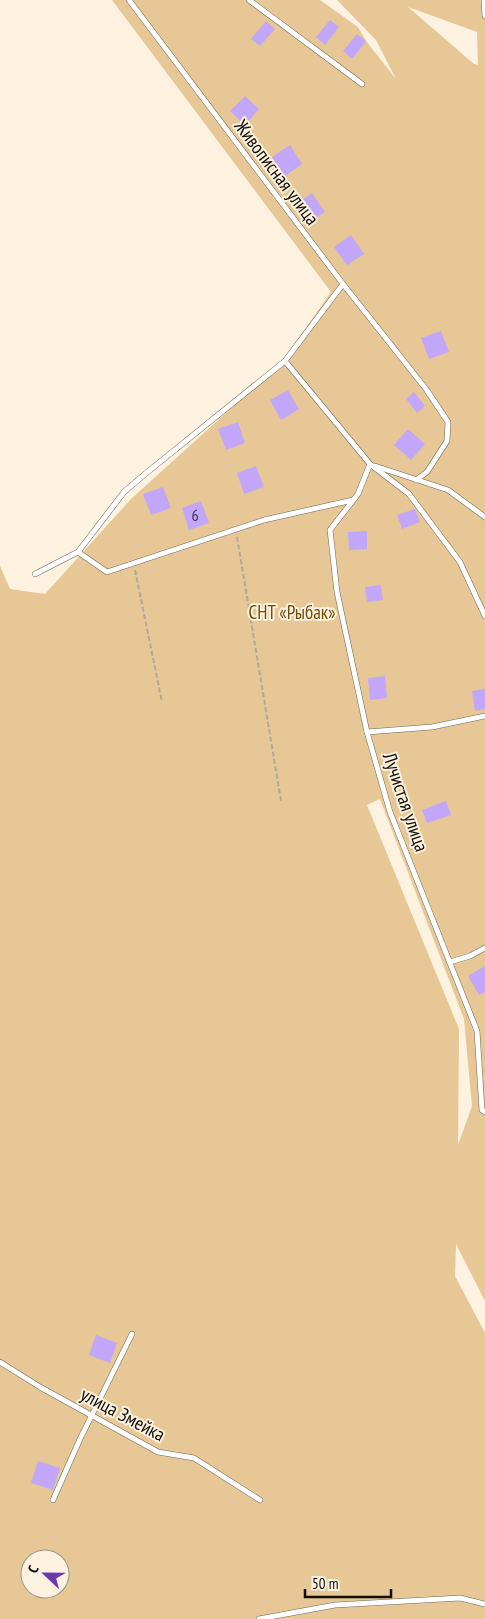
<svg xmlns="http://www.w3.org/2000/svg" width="485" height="1619" viewBox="0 0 485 1619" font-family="'PT Sans Narrow',sans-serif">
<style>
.green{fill:#e6c795;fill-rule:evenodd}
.building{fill:#c2a6fa}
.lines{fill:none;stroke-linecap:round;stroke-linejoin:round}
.lane-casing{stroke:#706656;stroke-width:6}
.path{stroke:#b2a89a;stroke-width:2;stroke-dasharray:5 2.5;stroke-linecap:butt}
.lane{stroke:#fff;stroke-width:5}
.labels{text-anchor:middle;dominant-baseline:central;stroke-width:4;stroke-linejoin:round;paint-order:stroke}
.number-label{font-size:16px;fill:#3d3344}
.street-label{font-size:19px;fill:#110d07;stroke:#fdf1df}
.park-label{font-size:19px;fill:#6f4d05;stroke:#fdf1df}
</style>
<rect width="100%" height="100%" fill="#fdf1df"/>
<path class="green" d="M112,0h208l38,27 8,14 30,38 -20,-39 -39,-40h148v1301l-29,-57 -1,32 30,57v286h-485v-1053l10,23 35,5 86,-95 150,-136 50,-71zM408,7l69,25 1,33 -4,-1zM380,799l84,220 8,87 -14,39 1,-116 -92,-224zM30,1559h30v30h-30z"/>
<g class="building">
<path d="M330,20l9,7 -14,18 -9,-8z"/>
<path d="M266,21l9,8 -15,17 -9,-7z"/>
<path d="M357,34l9,7 -14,18 -9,-8z"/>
<path d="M245,96l14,13 -14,16 -15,-14z"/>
<path d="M290,145l12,19 -17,12 -13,-19z"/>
<path d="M312,193l13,19 -18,12 -12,-19z"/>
<path d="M351,235l13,19 -17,11 -13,-18z"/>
<path d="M441,331l8,21 -20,7 -8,-21z"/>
<path d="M288,390l11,19 -18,11 -11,-20z"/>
<path d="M414,392l11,14 -8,7 -11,-14z"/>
<path d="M238,422l7,21 -19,7 -8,-21z"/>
<path d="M408,429l17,15 -14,16 -17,-15z"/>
<path d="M256,466l8,21 -20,7 -7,-21z"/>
<path d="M163,487l8,21 -20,7 -8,-21z"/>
<path d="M201,501l8,22 -20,7 -7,-22z"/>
<path d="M415,509l5,13 -18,7 -5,-14z"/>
<path d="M367,531v18l-18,1 -1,-18z"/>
<path d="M381,585l2,15 -16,2 -2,-15z"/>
<path d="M385,676l2,22 -17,2 -2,-22z"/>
<path d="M485,689v20l-10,2 -3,-20z"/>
<path d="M446,801l5,14 -24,8 -5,-13z"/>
<path d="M485,966v26l-6,3 -11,-19z"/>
<path d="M96,1335l21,8 -7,20 -21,-8z"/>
<path d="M38,1461l22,7 -7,22 -22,-7z"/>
</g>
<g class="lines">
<g class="lane-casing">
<g id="lane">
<path d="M249,0l113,84"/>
<path d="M484,0l1,16"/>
<path d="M343,284l83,105 22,33 -1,19 -20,31 -11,8"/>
<path d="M285,361l85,103 -12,30 -28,36 7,62 30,140 23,80 87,219 5,79 3,2"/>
<path d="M370,464l39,30 51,68 25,54"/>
<path d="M375,466l73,24 37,27"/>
<path d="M78,552l29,20 157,-52 89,-20"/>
<path d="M35,574l43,-22 46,-60 21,-18 140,-113 58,-77 -214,-284"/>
<path d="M367,732l65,-5 53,-11"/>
<path d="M450,962l20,-6 15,-8"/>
<path d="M0,1362l40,25 118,65 36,6 66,42"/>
<path d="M53,1500l27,-61 52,-105"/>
<path d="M259,1619l76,-14 125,-7 25,6"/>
</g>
</g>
<g class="path">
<path d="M237,537l44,264"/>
<path d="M135,570l27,132"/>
</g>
<use href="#lane" class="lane"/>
</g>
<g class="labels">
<g class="number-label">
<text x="195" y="515">6</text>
</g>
<g class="street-label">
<text transform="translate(277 172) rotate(53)">Живописная улица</text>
<text transform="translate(406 802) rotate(71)">Лучистая улица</text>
<text transform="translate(123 1414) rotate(28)">улица Змейка</text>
</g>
<g class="park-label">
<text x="292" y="612">СНТ «Рыбак»</text>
</g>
</g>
<g transform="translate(45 1574) rotate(292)"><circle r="24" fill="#fdf1df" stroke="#9f9689"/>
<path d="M0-4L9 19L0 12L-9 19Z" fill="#6a38af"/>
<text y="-8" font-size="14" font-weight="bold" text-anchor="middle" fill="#110d07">С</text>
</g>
<path d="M305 1589v8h86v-8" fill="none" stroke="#110d07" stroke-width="2.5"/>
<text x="312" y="1589" font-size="15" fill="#110d07" stroke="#fdf1df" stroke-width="4" paint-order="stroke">50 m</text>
</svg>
